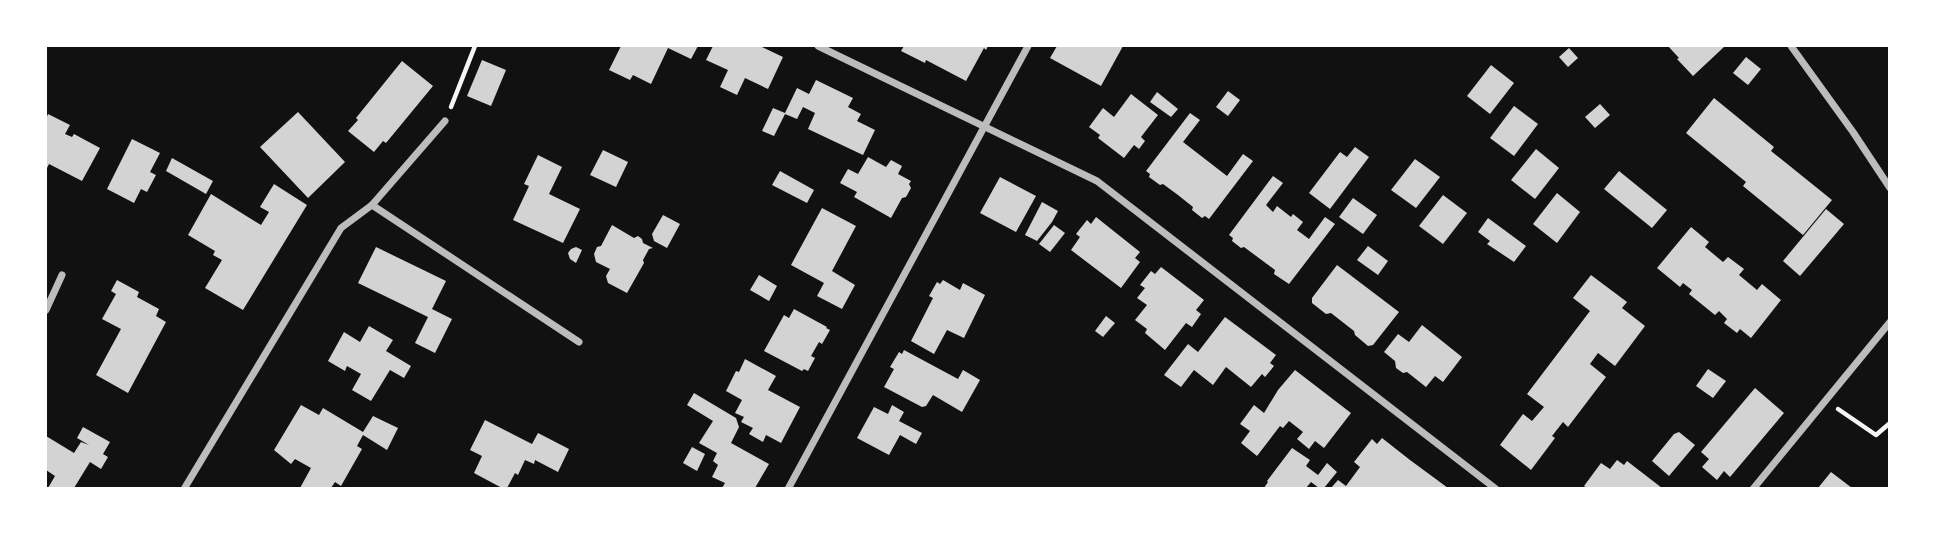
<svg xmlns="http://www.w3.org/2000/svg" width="1935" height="534" viewBox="0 0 1935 534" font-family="'Playfair Display',serif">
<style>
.building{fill:#d3d3d3}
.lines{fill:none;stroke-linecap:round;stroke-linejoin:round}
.path{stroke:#f5f5f5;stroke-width:4.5}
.minor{stroke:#bcbcbc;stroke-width:7}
</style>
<rect width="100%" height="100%" fill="#111"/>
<g class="building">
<path d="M621,46h77l-7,13 -23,-11 -17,36 -18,-9 -3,5 -21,-10z"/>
<path d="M713,46h47l23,11 -15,32 -23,-11 -8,17 -17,-8 8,-17 -22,-10z"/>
<path d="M904,46h84l-2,4 -2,-2 -18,33 -40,-21 -1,3 -24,-12z"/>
<path d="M1057,46h66l-22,40 -51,-28z"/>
<path d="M1668,46h55l1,1 -31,29 -16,-17 2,-1z"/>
<path d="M1569,48l9,10 -10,9 -9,-10z"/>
<path d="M1746,57l15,12 -13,16 -15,-12z"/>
<path d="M482,60l24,10 -15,36 -24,-10z"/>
<path d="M402,61l31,25 -47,57 -3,-2 -9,11 -26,-21 10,-11 -2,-2z"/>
<path d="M1491,65l23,18 -24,31 -23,-18z"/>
<path d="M816,80l37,18 -5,9 13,7 -4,7 18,9 -12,25 -55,-26 7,-16 -12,-6 -6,12 -12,-5 -11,22 -12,-5 11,-23 12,5 12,-25 12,6z"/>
<path d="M1228,91l12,9 -12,16 -12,-9z"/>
<path d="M1157,92l21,17 -7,8 -21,-15z"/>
<path d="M1131,94l27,21 -17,22 4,4 -6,8 -5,-4 -10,13 -26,-20 2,-3 -11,-8 14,-19 11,9z"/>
<path d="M1714,98l60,49 -3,4 61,49 -29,35 -60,-49 3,-4 -60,-49z"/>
<path d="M1600,104l10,11 -15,13 -10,-11z"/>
<path d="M1514,106l24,18 -24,32 -24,-18z"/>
<path d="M298,112l47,50 -37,36 -48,-51z"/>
<path d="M1190,113l10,7 -17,22 44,34 16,-22 10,7 -44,58 -4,-3 -3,2 -10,-8 1,-3 -15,-12 -15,-11 -3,1 -11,-8 1,-3 -4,-3z"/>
<path d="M48,114l22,11 -5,9 7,3 2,-3 26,14 -18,33 -33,-17 -3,6v-51z"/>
<path d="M132,139l28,14 -10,19 6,3 -9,17 -6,-3 -7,14 -27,-14z"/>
<path d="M1355,147l14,10 -39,52 -21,-16 31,-41 7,5z"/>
<path d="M1536,149l23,19 -24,31 -24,-19z"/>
<path d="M603,150l25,12 -12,25 -26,-12z"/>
<path d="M538,155l24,12 -13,27 31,15 -17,34 -50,-23 16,-34 -5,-2z"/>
<path d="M868,157l18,10 5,-7 11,6 -4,8 13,7 -2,3 2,4 -5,9 -4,1 -11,20 -37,-21 3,-5 -17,-9 8,-14 10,5z"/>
<path d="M172,158l41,23 -7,13 -40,-23z"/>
<path d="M1415,159l25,18 -24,31 -25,-18z"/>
<path d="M780,171l34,19 -7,13 -35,-18z"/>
<path d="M1619,171l48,39 -15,18 -48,-39z"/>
<path d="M1273,176l10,7 -17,22 7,7 4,-6 14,11 2,-3 10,8 -6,8 12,9 16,-22 10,7 -46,60 -15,-10 1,-4 -31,-23 -3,1 -9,-7 1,-3 -4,-3z"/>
<path d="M1000,177l36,19 -20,36 -36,-19z"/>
<path d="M274,184l33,21 -64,105 -38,-22 17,-28 -9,-5 2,-4 -27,-16 23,-41 50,31 8,-13 -9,-5z"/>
<path d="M1557,193l23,19 -23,31 -24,-19z"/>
<path d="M1443,195l24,18 -24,31 -24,-18z"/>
<path d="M1353,198l24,17 -14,19 -24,-17z"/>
<path d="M1042,202l16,9 -6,11 -15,19 -12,-6z"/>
<path d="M822,208l34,18 -24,45 23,14 -13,24 -25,-13 7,-13 -33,-18z"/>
<path d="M1826,209l18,15 -44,52 -17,-15z"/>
<path d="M663,215l17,9 -13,24 -13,-7 -2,-7z"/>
<path d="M1096,217l44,35 -5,6 5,4 -19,26 -50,-38 9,-13 -4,-3 11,-14 4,4z"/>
<path d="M1488,218l38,28 -12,16 -27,-18 3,-3 -12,-9z"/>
<path d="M612,225l22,13 4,-2 4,3 1,4 10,5 -4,1 -6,11 1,3 -17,30 -19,-10 -2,-7 4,-7 -14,-7 -2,-8 3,-7 4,-1z"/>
<path d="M1054,225l11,8 -15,19 -11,-8z"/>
<path d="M1691,227l18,15 -4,5 18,15 5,-5 16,12 -5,6 18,15 5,-6 19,16 -30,38 -11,-9 -3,4 -13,-10 3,-4 -8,-8 -4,4 -26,-21 3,-4 -9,-7 -3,4 -23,-19z"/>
<path d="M1368,246l20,15 -10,14 -21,-15z"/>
<path d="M376,247l70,34 -14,28 20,10 -17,34 -20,-10 13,-26 -70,-34z"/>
<path d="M576,247l6,3 -6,13 -6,-4 -2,-6 3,-4z"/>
<path d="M1337,265l62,47 -26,33 -5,1 -13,-11 -1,-4 -23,-18 -5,1 -14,-11v-5z"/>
<path d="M1161,267l43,33 -8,10 5,4 -9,13 -6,-4 -21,27 -20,-17 2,-4 -12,-9 12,-15 -10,-7 8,-10 -5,-3 11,-14 4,3z"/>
<path d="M759,275l18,11 -8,15 -19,-11z"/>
<path d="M1591,275l36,27 -5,6 23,18 -30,40 -17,-13 -8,11 16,13 -38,50 -5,-5 -11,14 3,2 -24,32 -31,-25 23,-31 9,7 12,-14 -17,-13 63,-83 -17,-13z"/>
<path d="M117,280l22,12 -2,5 22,12 -3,7 10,6 -38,71 -32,-18 25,-46 -19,-10 14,-25 -5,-3z"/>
<path d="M943,280l17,10 3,-7 22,12 -21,43 -17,-8 -13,24 -23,-13 22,-43 -4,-2 8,-14 3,2z"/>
<path d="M794,309l33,18 -1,1 4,2 -8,14 -3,-2 -8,14 4,2 -7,13 -4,-2 -2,2 -38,-20 20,-36 5,3z"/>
<path d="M1106,316l9,7 -12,14 -8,-6z"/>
<path d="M1225,317l51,38 -6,8 4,3 -9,11 -3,-3 -11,13 -25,-20 -13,18 -19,-15 -13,17 -17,-12 24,-31 10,8z"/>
<path d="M1422,325l40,32 -19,25 -8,-6 -9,11 -19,-15 -4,1 -7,-5 -1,-7 -11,-9 14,-18 11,8z"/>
<path d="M369,326l24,14 -7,11 25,15 -7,12 -14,-8 -19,31 -19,-11 9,-16 -14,-8 -2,5 -17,-10 16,-29 16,10z"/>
<path d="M904,350l54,29 5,-9 17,10 -18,32 -29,-17 -7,11 -4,1 -38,-20 10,-18 -4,-2 9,-15 3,2z"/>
<path d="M745,359l31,17 -8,14 32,17 -19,36 -15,-8 -3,7 -14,-8 4,-6 -12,-6 3,-5 -9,-4 7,-13 -16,-9 10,-20 3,1z"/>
<path d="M1708,369l18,12 -13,17 -17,-12z"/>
<path d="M1295,370l56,43 -27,35 -9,-7 -6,8 -12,-10 6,-7 -14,-11 -6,7 -3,-2 -23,30 -16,-13 9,-12 -10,-7 14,-19 10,8 14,-23z"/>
<path d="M1755,388l29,25 -54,64 -6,-6 -7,9 -15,-13 7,-8 -8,-7z"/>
<path d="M694,393l42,25 3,9 -8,16 38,21 -14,24h-33l3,-5 -13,-6 6,-12 -5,-4 4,-8 -18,-10 14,-22 -26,-16z"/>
<path d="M301,405l18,10 4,-7 40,24 10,-16 25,12 -11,22 -24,-15 -6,11 5,3 -21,37 -6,-4 -4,6h-31l11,-20 -16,-9 -4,5 -17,-14z"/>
<path d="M892,405l12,7 -5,9 23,12 -6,11 -16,-9 -11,20 -32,-17 17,-31 14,7z"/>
<path d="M485,420l47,24 6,-11 31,16 -11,23 -23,-12 -1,4 -9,-4 -7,15 -3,-2 -8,15h-5l-28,-15 8,-17 -12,-6z"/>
<path d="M83,427l27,15 -7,12 5,3 -7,12 -11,-7 -16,26h-26l7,-12 -9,-6v-34l28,17 7,-11 8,3 -12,-7z"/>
<path d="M1679,432l16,13 -26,31 -17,-15 22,-27z"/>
<path d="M1382,438l28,22 38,28h-117l7,-8 8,6 14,-19 -6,-5 18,-23 5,5z"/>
<path d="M692,447l13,7 -8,17 -14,-8z"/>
<path d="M1292,448l18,12 -4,6 12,9 9,-12 10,9 -13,16h-5l-8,-6 -5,6h-42l4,-6 -1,-1z"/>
<path d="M1617,460l7,5 3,-4 35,27h-75l-3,-2 17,-23 9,6z"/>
<path d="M1831,472l21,16h-34z"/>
</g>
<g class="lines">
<g class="path">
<path d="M451,107l24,-61"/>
<path d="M1838,409l38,26 14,-12"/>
</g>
<g class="minor">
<path d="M818,46l279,135 399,308"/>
<path d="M1791,46l62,86 37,56"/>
<path d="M372,205l73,-84"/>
<path d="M46,310l16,-35"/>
<path d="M184,489l157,-261 31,-23 207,137"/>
<path d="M788,489l240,-443"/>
<path d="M1753,489l137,-167"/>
</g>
</g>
<rect width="1935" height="534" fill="none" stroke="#ffffff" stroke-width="94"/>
</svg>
